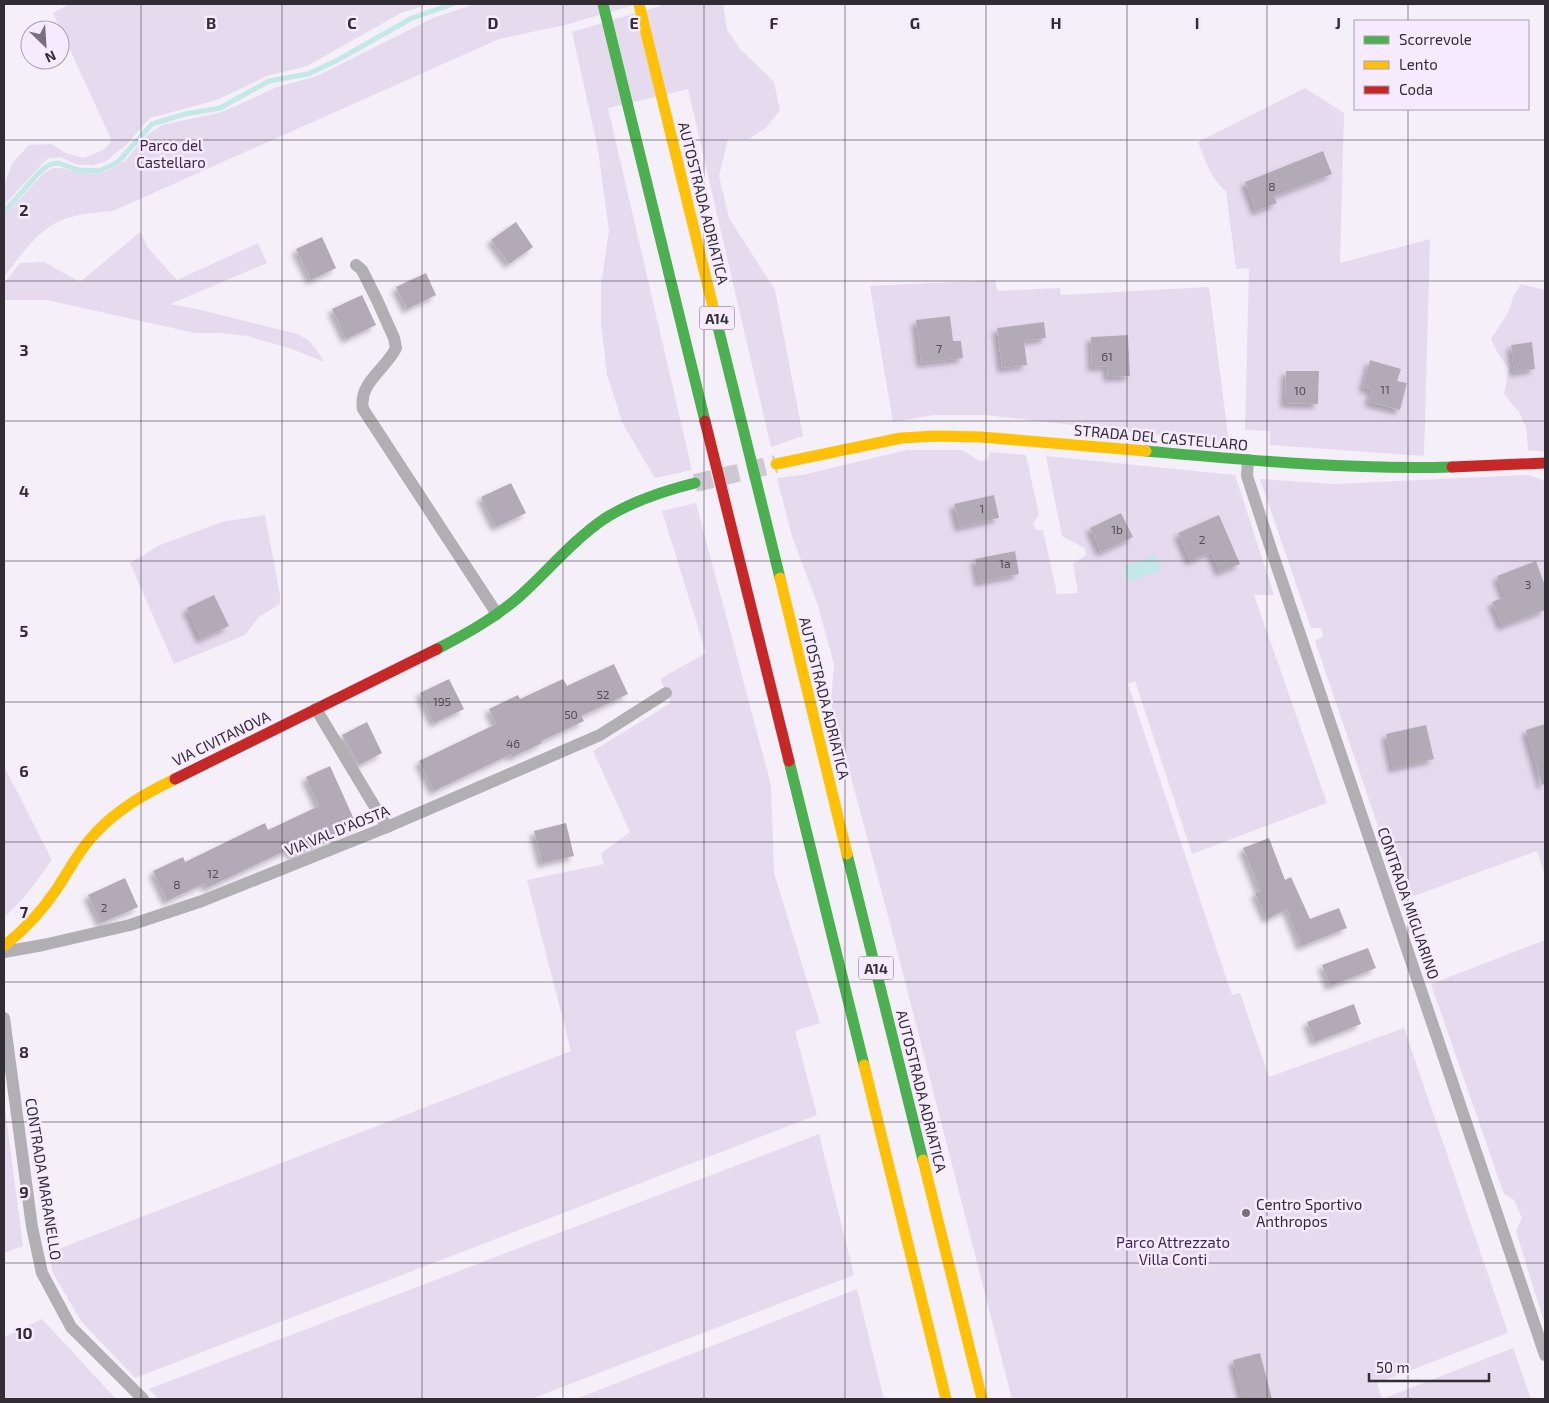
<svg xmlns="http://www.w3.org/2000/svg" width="1549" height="1403" viewBox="0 0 1549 1403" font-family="'Exo 2',sans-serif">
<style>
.green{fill:#e6daef;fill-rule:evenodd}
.water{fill:#c4e7e7}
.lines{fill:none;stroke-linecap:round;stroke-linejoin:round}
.stream{stroke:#c4e7e7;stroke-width:5}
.building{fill:#b2abb7;filter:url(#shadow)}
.secondary-tunnel{stroke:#cec8d3;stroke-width:18;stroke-dasharray:18 9;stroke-linecap:butt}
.street{stroke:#b2afb4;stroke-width:12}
.fast{stroke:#4caf50;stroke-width:11}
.slow{stroke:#ffc107;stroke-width:11}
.jam{stroke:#c62828;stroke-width:11}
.grid{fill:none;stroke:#322d35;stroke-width:1;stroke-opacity:0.55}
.poi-dot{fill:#76717a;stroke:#f6ebfe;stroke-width:2}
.labels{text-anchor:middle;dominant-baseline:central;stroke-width:5;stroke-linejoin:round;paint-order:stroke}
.number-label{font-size:12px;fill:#524c56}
.shield{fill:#f6ebfe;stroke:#6d6671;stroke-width:1}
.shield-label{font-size:14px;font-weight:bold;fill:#322d35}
.park-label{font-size:15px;fill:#402452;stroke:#f6ebfe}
.street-label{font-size:15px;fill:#322d35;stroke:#f6ebfe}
.poi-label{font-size:15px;fill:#322d35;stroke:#f6ebfe;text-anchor:start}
.grid-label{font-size:16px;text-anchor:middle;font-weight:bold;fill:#322d35;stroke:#f6ebfe;stroke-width:5;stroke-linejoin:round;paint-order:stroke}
</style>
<defs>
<filter id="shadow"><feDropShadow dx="-4.5" dy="4.5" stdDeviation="2.5" flood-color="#0004"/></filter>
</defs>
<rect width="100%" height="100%" fill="#f5effa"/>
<g class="green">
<path d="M70,4h359l-28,9 -94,53 -40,10 -50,24 -67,18 -24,27 -21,17 -12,3h-15l-18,-8 -13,2 -43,46v-21l9,-22 16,-17 22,-1 15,9 18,5 19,-8 9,-9 -59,-128z"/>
<path d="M475,4h162l-72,21 -66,14 -386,172c-16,1 -31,3 -46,7 -28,9 -46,37 -63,59v-61l40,-43 10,-5h7l17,4 17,2 12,-3 18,-10 22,-26 15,-10 56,-12 20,-8 39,-18 40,-11 116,-58z"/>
<path d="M662,4h61l4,26 14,20 33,32 6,28 -14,18 -17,11h-21l-9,37 10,42 46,72 28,146 -32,11 -83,-358 -80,19 84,362 -37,8 -32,-54 -16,-49 -6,-52v-39l8,-53 -11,-82 -26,-117 88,-26z"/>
<path d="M1305,88l39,25 -4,150 90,-24 -6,217 -154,-11v-14l-25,-1 4,-162 -13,1 -10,-78c-15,-11 -21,-32 -28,-49zM1323,151l9,23 -58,22 3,7 -21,8 -11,-29zM1370,360l30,9 -3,12 10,3 -7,26 -31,-8 3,-12 -9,-3zM1286,371h33l-1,33 -33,-1z"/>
<path d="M140,232l8,16 29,32 81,-37 9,20 -97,41 31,6 96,24c15,7 19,14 27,28l-32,-13 -45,-13 -27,-3h-25l-148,-33h-43v-17l16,-20 24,-1 36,20z"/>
<path d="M995,280l2,11 63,-3 1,7 148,-8 20,156 -244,-28h-51l-41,7 -23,-136zM917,320l36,21h8l2,17zM1044,322l2,16 -22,3 3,24 -25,3 -5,-40zM1128,335l2,41 -22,1 -1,-11 -15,1 -1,-30z"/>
<path d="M1521,284l24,6v162l-17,-2 -2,-23 -7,-15 -15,-18 5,-25 -10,-14 -8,-16 17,-26 6,-18zM1532,342l3,27 -21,2 -3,-26z"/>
<path d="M907,450h55l18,11 7,-1 3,-8 36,3 13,60 -6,8 3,7h7l14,64 21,-1 -5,-29 13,-9 -2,-7 -22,-12 -16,-80 189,19 39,120h-20l73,208 -135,51 -57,-173 -7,3 104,311 8,-2 29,84 135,-49 104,305 -131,50 5,16h-370l-122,-476 -59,-220 3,-39 -16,-58 -26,-70 -15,-58 25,-3zM994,496l4,23 -39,7 -5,-22zM1121,513l12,24 -32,15 -11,-24zM1219,515l20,49 -19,8 -9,-20 -21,9 -12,-28zM1014,551l5,23 -39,8 -5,-23z"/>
<path d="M1528,475l17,6v395l-8,-25 -134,49 -88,-259 8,-5 -2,-8h-10l-51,-149 75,5z"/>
<path d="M696,503l75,282 3,88 46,150 -25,8 22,84 -682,263 -54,-57 -28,-48 -5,-20 523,-202 -44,-171 77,-16 -3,-11 29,-21 -37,-81 78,-48 -11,-24 46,-26 -44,-142z"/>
<path d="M265,515l15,80v9l-21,13 -14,18 -71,29 -44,-101 30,-18 62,-23z"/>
<path d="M5,768l47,92 -25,34 -23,24v-149z"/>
<path d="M1545,940v385l-29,-94 6,-13 -8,-18 -10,-6 -73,-210z"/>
<path d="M4,1100l19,146 -19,7z"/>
<path d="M819,1134l35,141 -323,124h-373l-9,-10z"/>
<path d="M857,1289l27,110h-308z"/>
<path d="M42,1319l74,80h-112v-62z"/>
<path d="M1513,1348l18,51h-149z"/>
</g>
<path class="water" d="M1156,555l5,15 -32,12 -6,-15z"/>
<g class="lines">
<path class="stream" d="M4,212l32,-36 7,-7 8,-5 7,-1 20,7 21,1 19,-9 34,-38 33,-10 35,-6 49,-27 39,-7 28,-13 76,-43 41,-14"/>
</g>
<g class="building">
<path d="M1323,151l9,23 -58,22 3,7 -21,8 -11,-29z"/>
<path d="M516,222l17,25 -24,17 -18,-24z"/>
<path d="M322,237l14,31 -25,12 -15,-31z"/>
<path d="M426,273l10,22 -29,14 -11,-22z"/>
<path d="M362,295l14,30 -30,14 -14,-30z"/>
<path d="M950,316l3,25h8l2,17 -42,5 -5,-43z"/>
<path d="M1044,322l2,16 -22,3 3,24 -25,3 -5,-40z"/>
<path d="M1128,335l2,41 -22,1 -1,-11 -15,1 -1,-30z"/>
<path d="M1532,342l3,27 -21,3 -3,-27z"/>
<path d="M1370,360l31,9 -4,12 10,2 -7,27 -31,-8 3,-12 -9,-3z"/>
<path d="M1286,371h33l-1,33 -33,-1z"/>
<path d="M511,483l15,30 -30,14 -15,-30z"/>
<path d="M994,495l5,23 -40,9 -5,-23z"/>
<path d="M1121,513l12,24 -32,15 -11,-24z"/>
<path d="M1219,515l21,49 -20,8 -9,-20 -21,9 -12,-28z"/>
<path d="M1015,551l4,23 -40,8 -4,-23z"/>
<path d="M1536,561l9,25v24l-43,16 -10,-24 13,-5 -8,-21z"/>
<path d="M214,595l15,31 -28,13 -14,-31z"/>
<path d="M614,664l14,30 -47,22 3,5 -43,20 1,2 -30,14 -1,-3 -77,37 -15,-30 77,-37 -7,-15 29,-14 2,4 43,-20 4,7z"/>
<path d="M449,679l15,30 -30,14 -14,-30z"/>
<path d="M367,722l15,31 -23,12 -17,-30z"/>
<path d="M1545,724v60l-3,1 -16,-55z"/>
<path d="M1426,725l8,34 -41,9 -7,-34z"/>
<path d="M330,766l27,60 -65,30 -3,-7 -82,39 -2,-5 -38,18 -14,-30 30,-14 2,5 80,-39 3,7 51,-24 -13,-29z"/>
<path d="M566,823l8,33 -32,7 -8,-32z"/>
<path d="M1269,838l16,42 6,-3 19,42 29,-11 8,20 -46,18 -14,-37 -20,10 -12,-26 5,-2 -17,-43z"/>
<path d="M125,878l13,29 -37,16 -13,-28z"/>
<path d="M1368,948l8,20 -46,18 -8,-21z"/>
<path d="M1354,1004l7,20 -46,18 -8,-20z"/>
<path d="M1260,1353l12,46h-29l-10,-39z"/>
</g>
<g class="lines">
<path class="secondary-tunnel" d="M695,483l81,-19"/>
<g class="street">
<path d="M356,265l6,5 15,30 17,38 2,10c-10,21 -38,35 -33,61l134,205"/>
<path d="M1248,460l-1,16 25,76 273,803"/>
<path d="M316,709l71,118"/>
<path d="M4,952l39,-7 87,-20 72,-24 185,-74 213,-92 66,-42"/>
<path d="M4,1018l28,209 10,46 29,54 72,72"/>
</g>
<g class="fast">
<path d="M603,4l102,417"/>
<path d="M714,311l66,267"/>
<path d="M1146,451c101,9 204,19 306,16"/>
<path d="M437,649c29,-15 58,-31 83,-53 28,-25 52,-55 84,-77 28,-18 59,-28 91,-36"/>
<path d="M789,761l75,304"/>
<path d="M847,854l76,306"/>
</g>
<g class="slow">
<path d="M639,4l75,307"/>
<path d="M776,464l125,-26 35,-2 45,1 165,14"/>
<path d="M780,578l67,276"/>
<path d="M4,946c20,-16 38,-35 52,-56 12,-18 21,-36 35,-52 23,-27 53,-44 84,-59"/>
<path d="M864,1065l82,334"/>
<path d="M923,1160l59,239"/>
</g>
<g class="jam">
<path d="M705,421l84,340"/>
<path d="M1452,467l93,-4"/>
<path d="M175,779l262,-130"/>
</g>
</g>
<path class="grid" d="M141,4v1395M282,4v1395M422,4v1395M563,4v1395M704,4v1395M845,4v1395M986,4v1395M1127,4v1395M1267,4v1395M1408,4v17M1408,109v1290M4,140h1541M4,281h1541M4,421h1541M4,561h1541M4,702h1541M4,842h1541M4,982h1541M4,1122h1541M4,1263h1541"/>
<circle class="poi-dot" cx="1246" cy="1213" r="5"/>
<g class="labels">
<g class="number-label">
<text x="1272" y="186">8</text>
<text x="939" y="348">7</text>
<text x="1107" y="356">61</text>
<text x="1385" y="389">11</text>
<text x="1300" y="390">10</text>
<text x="982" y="508">1</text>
<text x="1117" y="529">1b</text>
<text x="1202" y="539">2</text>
<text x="1005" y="563">1a</text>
<text x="1528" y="584">3</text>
<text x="603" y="694">52</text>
<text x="442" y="701">195</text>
<text x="571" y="714">50</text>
<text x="513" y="743">46</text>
<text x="213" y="873">12</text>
<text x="177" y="884">8</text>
<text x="104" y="907">2</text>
</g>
<g class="shield">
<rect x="699.5" y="306.5" width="35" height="23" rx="4"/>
<rect x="858.5" y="956.5" width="35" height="23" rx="4"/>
</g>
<g class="shield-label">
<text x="717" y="318">A14</text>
<text x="876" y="968">A14</text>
</g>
<g class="park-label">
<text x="171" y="145">Parco del<tspan x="171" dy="17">Castellaro</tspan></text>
<text x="1173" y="1242">Parco Attrezzato<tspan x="1173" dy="17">Villa Conti</tspan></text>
</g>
<g class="street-label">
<text transform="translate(704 203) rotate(76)">AUTOSTRADA ADRIATICA</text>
<text transform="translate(1161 437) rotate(5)">STRADA DEL CASTELLARO</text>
<text transform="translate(825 698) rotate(76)">AUTOSTRADA ADRIATICA</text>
<text transform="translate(221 738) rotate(-26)">VIA CIVITANOVA</text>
<text transform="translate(337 830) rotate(-22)">VIA VAL D'AOSTA</text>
<text transform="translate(1409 903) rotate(71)">CONTRADA MIGLIARINO</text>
<text transform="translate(922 1091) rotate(76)">AUTOSTRADA ADRIATICA</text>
<text transform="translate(44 1179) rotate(81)">CONTRADA MARANELLO</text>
</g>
<g class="poi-label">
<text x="1256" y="1204">Centro Sportivo<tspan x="1256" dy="17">Anthropos</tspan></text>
</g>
</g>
<g class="grid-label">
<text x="211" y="29">B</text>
<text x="352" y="29">C</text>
<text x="493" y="29">D</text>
<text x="634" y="29">E</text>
<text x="774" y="29">F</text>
<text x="915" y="29">G</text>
<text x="1056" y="29">H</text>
<text x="1197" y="29">I</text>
<text x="1338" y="29">J</text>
<text x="24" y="216">2</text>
<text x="24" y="356">3</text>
<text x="24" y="497">4</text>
<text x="24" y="637">5</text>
<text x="24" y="777">6</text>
<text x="24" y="918">7</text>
<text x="24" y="1058">8</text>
<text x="24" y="1198">9</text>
<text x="24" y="1339">10</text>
</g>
<rect width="1549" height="1403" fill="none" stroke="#322d35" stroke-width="10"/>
<rect x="1354" y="20" width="175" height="90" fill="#f6ebfe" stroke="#a89fae"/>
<rect x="1364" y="36" width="25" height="8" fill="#4caf50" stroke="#a89fae"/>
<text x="1399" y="45" font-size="15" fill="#322d35">Scorrevole</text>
<rect x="1364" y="61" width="25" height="8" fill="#ffc107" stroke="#a89fae"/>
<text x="1399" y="70" font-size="15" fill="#322d35">Lento</text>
<rect x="1364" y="86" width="25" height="8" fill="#c62828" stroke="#a89fae"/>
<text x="1399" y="95" font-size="15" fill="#322d35">Coda</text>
<g transform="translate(45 45) rotate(155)"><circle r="24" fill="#f6ebfe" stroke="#a89fae"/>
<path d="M0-4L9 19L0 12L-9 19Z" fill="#76717a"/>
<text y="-8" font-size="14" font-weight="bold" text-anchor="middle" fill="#322d35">N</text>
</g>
<path d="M1369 1373v8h120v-8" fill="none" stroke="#322d35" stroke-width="2.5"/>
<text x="1376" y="1373" font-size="15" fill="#322d35" stroke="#f6ebfe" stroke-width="4" paint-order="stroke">50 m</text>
</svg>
